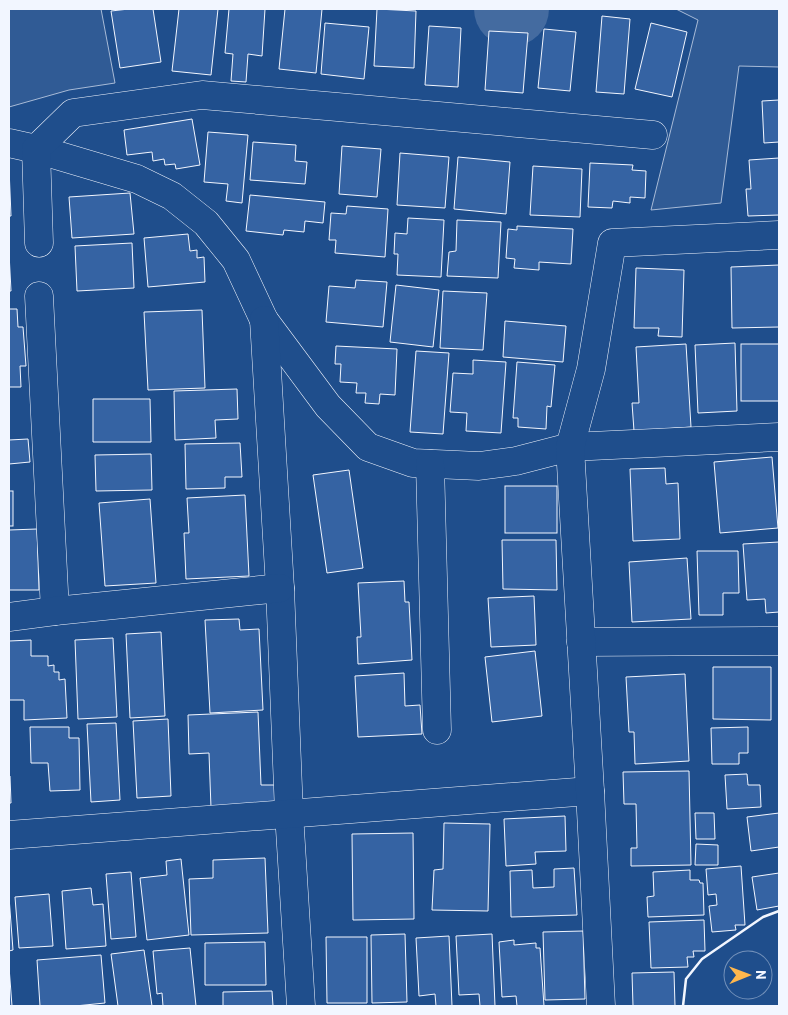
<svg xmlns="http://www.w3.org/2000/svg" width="788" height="1015" viewBox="0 0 788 1015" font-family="Barlow,sans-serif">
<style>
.built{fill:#305b95;stroke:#a8bbd7}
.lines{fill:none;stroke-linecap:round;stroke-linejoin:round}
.river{stroke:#446ba0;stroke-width:74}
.building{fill:#3563a3;stroke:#f2f6ff}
.minor-casing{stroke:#f2f6ff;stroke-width:29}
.minor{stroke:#1f4e8c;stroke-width:28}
.wall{stroke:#f2f6ff;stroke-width:2.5}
</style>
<rect width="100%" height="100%" fill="#1f4e8c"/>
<g class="built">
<path d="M9,9h92l14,74 -46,7 -60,17z"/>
<path d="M676,9h103v58l-40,-1 -18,137 -70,7 47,-190z"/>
</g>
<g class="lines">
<path class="river" d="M511,9h1"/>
</g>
<g class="building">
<path d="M129,9h24l8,53 -41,6 -9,-57z"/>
<path d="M179,9h39l-7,66 -39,-4z"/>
<path d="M229,9h36l-3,47 -14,-2 -2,28 -15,-1 2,-27 -8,-1z"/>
<path d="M285,9h37l-6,64 -37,-4z"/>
<path d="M377,9l39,2 -2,57 -40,-2z"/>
<path d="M602,16l28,3 -6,75 -28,-2z"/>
<path d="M325,23l44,4 -5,52 -43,-5z"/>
<path d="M651,23l36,9 -15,65 -37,-8z"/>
<path d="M429,26l32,2 -3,59 -33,-2z"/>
<path d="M544,29l32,3 -6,59 -32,-3z"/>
<path d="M489,31l39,2 -5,60 -38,-3z"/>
<path d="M779,100v42l-15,1 -2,-42z"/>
<path d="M192,119l8,46 -24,4 -1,-5 -10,1 -1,-6 -11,2 -1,-9 -25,3 -3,-25z"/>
<path d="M208,132l40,3 -6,68 -16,-2 2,-17 -24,-2z"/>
<path d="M253,142l43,3 -1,16 12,1 -2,22 -55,-4z"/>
<path d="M342,146l39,3 -4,48 -38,-3z"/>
<path d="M400,153l49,4 -4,51 -48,-3z"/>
<path d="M458,157l52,5 -4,52 -52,-5z"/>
<path d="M779,158v57l-31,1 -2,-27h5l-2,-29z"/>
<path d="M590,163l43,2 -1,5 14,1 -1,27 -15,-1v6l-17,-2 -1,7 -24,-1z"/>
<path d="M533,166l49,3 -2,48 -50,-2z"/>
<path d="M9,168l2,48h-2z"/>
<path d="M130,193l4,41 -62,4 -3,-41z"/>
<path d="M250,195l75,7 -2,21 -18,-2 -1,11 -20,-2 -1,5 -37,-4z"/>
<path d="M347,206l41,3 -3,48 -50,-4 1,-13h-7l2,-27 15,1z"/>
<path d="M408,218l36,2 -3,57 -44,-2 1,-21h-4l1,-21 12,1z"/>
<path d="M457,220l44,2 -3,56 -51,-2 2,-24 7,-1z"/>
<path d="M517,226l56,3 -2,35 -32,-2v8l-25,-2 1,-9 -9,-1 2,-29 9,1z"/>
<path d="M188,234l2,17 7,-1v8l7,-1 1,25 -57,5 -4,-49z"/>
<path d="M132,243l2,45 -57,3 -2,-45z"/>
<path d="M9,253l2,38h-2z"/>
<path d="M779,265v62l-47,1 -1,-61z"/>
<path d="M636,268l48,2 -2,67 -24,-1 1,-8h-25z"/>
<path d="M356,280l31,2 -4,45 -57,-5 3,-36 26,2z"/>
<path d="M396,285l43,5 -6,57 -43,-5z"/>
<path d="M443,291l44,2 -4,57 -43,-2z"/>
<path d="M9,309h8l1,18h5l3,39h-6l1,21h-12z"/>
<path d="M202,310l3,78 -57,2 -4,-78z"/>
<path d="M505,321l61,5 -3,36 -60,-5z"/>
<path d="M735,343l2,68 -39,2 -3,-68z"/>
<path d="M686,344l5,83 -57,4 -2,-28h7l-3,-56z"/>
<rect x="741" y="344" width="38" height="57"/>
<path d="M336,346l61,3 -2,46 -15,-1 -1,10 -14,-1 1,-10h-10l1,-10 -17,-1 1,-18h-6z"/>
<path d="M416,351l33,2 -6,81 -33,-2z"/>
<path d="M473,360l33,2 -5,71 -35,-2 1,-18 -17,-1 3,-39 20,1z"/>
<path d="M517,362l38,3 -4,42 -4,-1 -1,23 -28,-2v-9h-5z"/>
<path d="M237,389l1,30 -23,1 1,18 -41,2 -1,-49z"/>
<path d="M93,399h57l1,43h-58z"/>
<path d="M28,439l2,23 -21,2v-24z"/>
<path d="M240,443l2,34h-17v11l-39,1 -1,-45z"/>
<path d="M151,454l1,36 -56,1 -1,-36z"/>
<path d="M772,457l6,71 -58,5 -6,-71z"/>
<path d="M665,468l1,16 12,-1 2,56 -47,2 -3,-72z"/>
<path d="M349,470l14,98 -36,5 -14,-98z"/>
<rect x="505" y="486" width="52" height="47"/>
<rect x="9" y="491" width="4" height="35"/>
<path d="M245,495l4,81 -63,3 -2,-46h5l-2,-35z"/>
<path d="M150,499l6,84 -51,3 -6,-83z"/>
<path d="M37,529l2,61h-30v-60z"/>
<path d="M502,540h54l1,50 -54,-1z"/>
<path d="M779,542v70l-13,1 -1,-14 -18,1 -4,-56z"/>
<path d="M697,551h41l1,42h-16v22h-24z"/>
<path d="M687,558l4,61 -59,3 -3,-60z"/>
<path d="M404,581l1,21h4l3,58 -54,4 -1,-27h4l-3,-54z"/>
<path d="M534,596l2,49 -45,2 -3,-49z"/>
<path d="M239,619l1,11 19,-1 4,81 -53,3 -5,-93z"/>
<path d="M161,632l4,84 -35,2 -4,-84z"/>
<path d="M113,638l4,79 -39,2 -3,-79z"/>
<path d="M31,640v16h17v10l6,-1v7h5v8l6,-1 2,39 -43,2v-20h-15v-59z"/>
<path d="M535,651l7,65 -50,6 -7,-65z"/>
<path d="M713,667h58v53l-58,-1z"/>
<path d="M404,673l1,33 15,-1 2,29 -64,3 -3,-61z"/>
<path d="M685,674l4,87 -54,3 -1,-32h-5l-3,-55z"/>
<path d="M258,712l3,73h15l1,21 -66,2 -2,-55 -20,1 -1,-39z"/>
<path d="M168,719l3,77 -34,2 -4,-77z"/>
<path d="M116,723l4,77 -29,2 -4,-78z"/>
<path d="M30,727h39v11h10l1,52 -30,1 -2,-28h-17z"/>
<path d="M748,727v26h-9v11h-27l-1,-36z"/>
<path d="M689,771l2,94 -60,1v-18h6l-1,-44h-12l-1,-32z"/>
<path d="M747,774l1,11h12l1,22 -34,2 -2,-34z"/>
<path d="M9,776h1l1,27h-2z"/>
<path d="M695,813h19l1,26h-19z"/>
<path d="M779,813v34l-28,4 -4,-34z"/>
<path d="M565,816l1,35 -31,1 1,12 -30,2 -2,-47z"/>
<path d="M444,823l46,1 -2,87 -56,-1 2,-40 9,-1z"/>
<path d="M413,833l1,86 -61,1 -1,-86z"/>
<path d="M696,844l22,1v20h-23z"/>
<path d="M265,858l3,75 -77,2 -2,-56 24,-1v-18z"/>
<path d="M181,859l8,76 -42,5 -7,-62 27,-3 -1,-14z"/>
<path d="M741,866l4,59h-10l1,5 -24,2 -3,-26 8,-1 -1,-11 -8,1 -2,-26z"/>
<path d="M574,868l3,47 -66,2 -1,-46 22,-1 1,18 21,-1v-18z"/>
<path d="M690,870v10h9l1,3h3l1,32 -56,2 -1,-20 7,-1 -1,-24z"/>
<path d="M131,872l5,65 -25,2 -5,-65z"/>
<path d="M779,873v33l-22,4 -5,-33z"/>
<path d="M91,888l2,17 10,-1 3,42 -40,3 -4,-58z"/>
<path d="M49,894l4,52 -34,2 -4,-51z"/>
<path d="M9,897l4,53 -4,1z"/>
<path d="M704,920l1,31h-12l1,6h-7l1,10 -37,1 -2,-46z"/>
<path d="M583,931l2,68 -40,1 -2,-68z"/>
<path d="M405,934l2,68 -35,1 -1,-68z"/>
<path d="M492,934l3,72h-15l-1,-12 -20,1 -3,-59z"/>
<path d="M449,936l3,70h-16l-1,-12 -16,2 -3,-58z"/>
<path d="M326,937h41v66h-40z"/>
<path d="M514,940v5l22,-2v5h4l4,58h-27l-1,-10 -14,1 -3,-55z"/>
<path d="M265,942l1,43h-61v-42z"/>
<path d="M190,948l6,58h-33l-1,-13 -5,1 -4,-43z"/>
<path d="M144,950l8,56h-34l-7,-52z"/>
<path d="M101,955l4,48 -30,3h-35l-3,-46z"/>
<path d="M9,967l3,39h-3z"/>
<path d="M674,972l1,34h-42l-1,-33z"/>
<path d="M272,991l1,15h-50v-14z"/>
</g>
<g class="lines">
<g class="minor-casing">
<g id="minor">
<path d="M9,143l27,6 101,30 35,17 34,27 30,37 28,60 64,86 40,41 45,16 66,3 37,-5 54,-14 209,-10"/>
<path d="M39,243l-3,-94 37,-36 129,-18 451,40"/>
<path d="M39,296l16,315"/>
<path d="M264,320l16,268 9,225 12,193"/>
<path d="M430,464l7,266"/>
<path d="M9,617l46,-6 225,-23"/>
<path d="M581,642l198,-1"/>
<path d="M9,835l581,-44"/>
<path d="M601,1006l-11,-215 -20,-344 21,-78 21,-126 167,-8"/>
</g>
</g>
<use href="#minor" class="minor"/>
<path class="wall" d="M683,1006l3,-27 16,-20 61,-42 16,-6"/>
</g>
<rect width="788" height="1015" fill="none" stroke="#f2f6ff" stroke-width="20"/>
<g transform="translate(748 975) rotate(89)"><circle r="24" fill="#1f4e8c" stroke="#7391ba"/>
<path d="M0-4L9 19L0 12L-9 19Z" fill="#ffb74d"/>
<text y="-8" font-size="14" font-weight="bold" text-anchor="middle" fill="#f2f6ff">N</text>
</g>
</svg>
